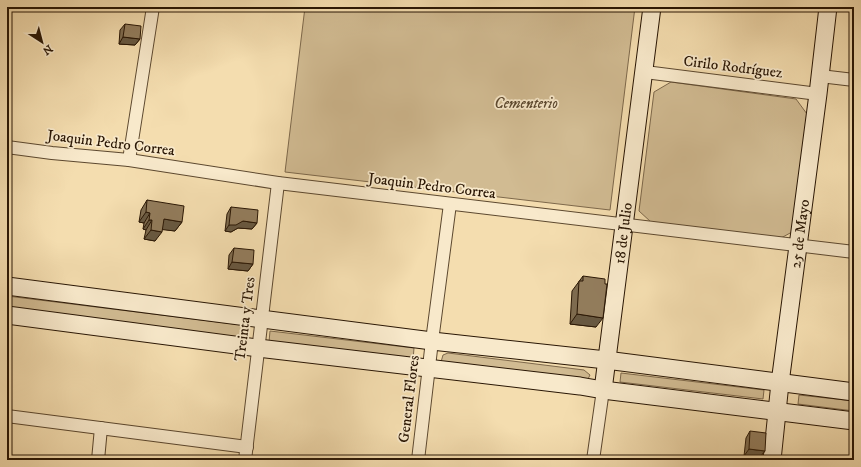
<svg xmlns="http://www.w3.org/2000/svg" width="861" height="467" viewBox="0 0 861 467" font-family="'IM FELL DW Pica',serif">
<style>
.green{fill:#d1bb92;stroke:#7d684b}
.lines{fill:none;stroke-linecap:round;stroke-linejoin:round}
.street-casing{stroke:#5c482f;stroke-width:14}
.secondary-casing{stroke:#291604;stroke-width:19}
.street{stroke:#f8e9cb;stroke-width:12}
.secondary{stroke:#f8e9cb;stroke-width:17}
.wall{fill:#7e6c50;stroke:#291604}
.shaded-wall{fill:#675841;stroke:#291604}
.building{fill:#937d5d;stroke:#291604}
.labels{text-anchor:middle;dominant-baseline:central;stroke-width:3.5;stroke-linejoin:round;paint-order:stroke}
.street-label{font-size:15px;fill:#291604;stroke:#f8e9cb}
.park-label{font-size:15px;font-style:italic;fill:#5b482f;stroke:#f8e9cb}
</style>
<rect width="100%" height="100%" fill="#f4ddaf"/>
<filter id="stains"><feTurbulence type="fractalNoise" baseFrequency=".005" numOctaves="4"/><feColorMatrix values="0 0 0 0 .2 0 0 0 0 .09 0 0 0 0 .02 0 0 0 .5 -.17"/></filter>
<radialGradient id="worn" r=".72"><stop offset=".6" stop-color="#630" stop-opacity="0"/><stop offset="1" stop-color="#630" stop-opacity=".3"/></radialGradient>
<g class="green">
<path d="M305,7h330l-25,203 -325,-38z"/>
<path d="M671,82l125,17 11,15 -15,118 -11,6 -130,-16 -12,-11 15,-119z"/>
<path d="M7,296l235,29 -2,13 -233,-30z"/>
<path d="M270,331l144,17 -1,12 -144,-18z"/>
<path d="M448,353l136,17 6,5 -3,6 -146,-19 2,-7z"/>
<path d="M621,373l143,17 -1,9 -143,-17z"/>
<path d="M799,395l55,6v10l-56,-7z"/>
</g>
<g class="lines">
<g class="street-casing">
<g id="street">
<path d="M645,72l173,22"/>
<path d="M820,76l34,4"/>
<path d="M7,147l45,6 77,7 149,23 576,69"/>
<path d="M129,160l24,-153"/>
<path d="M7,416l240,31"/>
<path d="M98,460l3,-32"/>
<path d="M245,460l33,-277"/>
<path d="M418,460l14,-119 18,-137"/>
<path d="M593,460l10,-70"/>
</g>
</g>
<g class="secondary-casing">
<g id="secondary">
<path d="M7,286l425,55 174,19 248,32"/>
<path d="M7,315l251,33 322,38 23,4 251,31"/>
<path id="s1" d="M603,390l49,-383"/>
<path id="s2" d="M772,460l8,-77 38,-289 10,-87"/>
</g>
</g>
<use href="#street" class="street"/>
<use href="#secondary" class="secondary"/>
</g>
<g class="wall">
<path d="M125,24l15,15 -5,6 -16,-1 1,-14z"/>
<path d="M147,200l35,22 -7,9 -13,-2 -7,12 -11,-2 2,-9 -3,-1 1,-6 -5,-1 2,-12z"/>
<path d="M231,207l26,16 -5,6 -14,-1 -7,4 -6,-1 2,-17z"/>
<path d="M234,248l19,16 -5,7 -20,-2 1,-14z"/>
<path d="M583,276l13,51 -26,-3 2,-33z"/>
<path d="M750,431l15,20 -5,6 -16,-1 2,-18z"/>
</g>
<g class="shaded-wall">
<path d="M123,37l17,2 -5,6 -16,-1z"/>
<path d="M146,212l4,1 -6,10 -5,-1z"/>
<path d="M164,219l18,3 -7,9 -18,-2z"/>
<path d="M149,220h3l-6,10 -3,-1z"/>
<path d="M243,221l14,2 -5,6 -14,-1 -7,4 -6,-1 4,-6z"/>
<path d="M151,230l11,2 -7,9 -11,-2z"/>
<path d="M232,262l21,2 -5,7 -20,-2z"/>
<path d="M577,314l26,4 -7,9 -26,-3z"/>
<path d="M749,449l16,2 -5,6 -16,-1z"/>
</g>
<g class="building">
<path d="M125,24l16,2 -1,13 -17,-2z"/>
<path d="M147,200l37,6 -2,16 -18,-3 -2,13 -11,-2 1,-10h-3l1,-7 -4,-1z"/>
<path d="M231,207l27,3 -1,13 -14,-2 -7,4h-7z"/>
<path d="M234,248l20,2 -1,14 -21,-2z"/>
<path d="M583,276l22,3v5h2l-4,34 -26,-4 2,-33h4z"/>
<path d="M750,431l16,2 -1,18 -16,-2z"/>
</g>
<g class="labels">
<g class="street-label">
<text transform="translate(733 67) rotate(7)">Cirilo Rodríguez</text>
<text transform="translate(111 143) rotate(7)">Joaquin Pedro Correa</text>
<text transform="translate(432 186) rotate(7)">Joaquin Pedro Correa</text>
<text stroke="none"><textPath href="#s1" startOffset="158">18 de Julio</textPath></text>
<text stroke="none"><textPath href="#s2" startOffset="228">25 de Mayo</textPath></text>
<text transform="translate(245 319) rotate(-83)">Treinta y Tres</text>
<text transform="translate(409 399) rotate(-83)">General Flores</text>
</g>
<g class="park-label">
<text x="526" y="103">Cementerio</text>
</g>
</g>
<rect width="861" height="467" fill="none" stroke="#f4ddaf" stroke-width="24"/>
<rect x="8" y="8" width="845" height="451" fill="none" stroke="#291604" stroke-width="2"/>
<rect x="12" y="12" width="837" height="443" fill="none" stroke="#291604"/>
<g transform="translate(42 42) rotate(144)" stroke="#f8e9cb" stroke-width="3" paint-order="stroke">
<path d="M0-3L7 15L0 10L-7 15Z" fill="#291604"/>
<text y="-6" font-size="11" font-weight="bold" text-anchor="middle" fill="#291604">N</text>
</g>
<rect width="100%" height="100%" filter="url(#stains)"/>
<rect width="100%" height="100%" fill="url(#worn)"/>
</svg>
